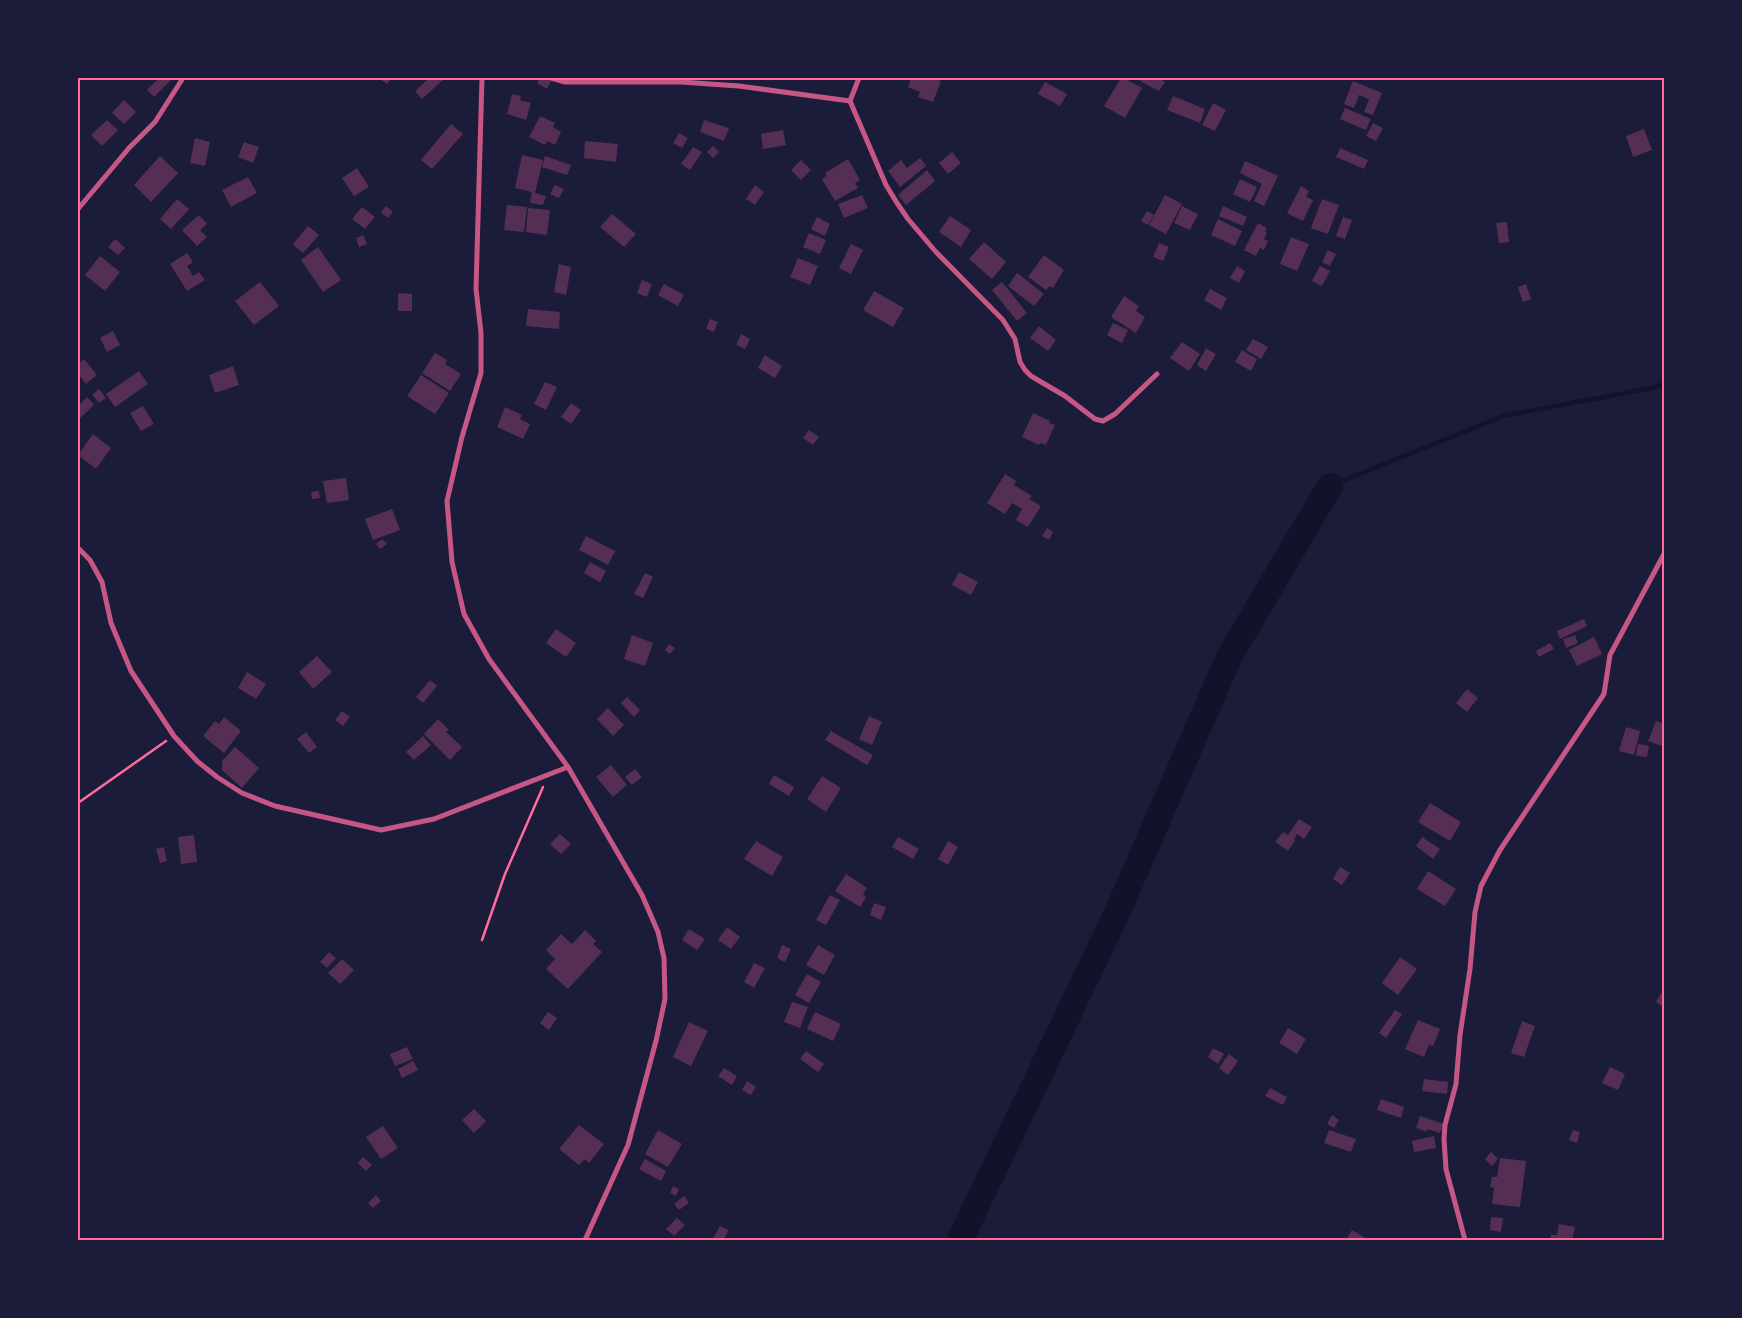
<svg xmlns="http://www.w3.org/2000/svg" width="1742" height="1318" viewBox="0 0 1742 1318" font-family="'Roboto Condensed',sans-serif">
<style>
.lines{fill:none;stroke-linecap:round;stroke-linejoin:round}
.stream{stroke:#12122b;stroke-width:4.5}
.river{stroke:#12122b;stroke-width:26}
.building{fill:#542f53}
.path{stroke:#ff6b9d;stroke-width:2.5}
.minor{stroke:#c65784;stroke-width:5}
.neatline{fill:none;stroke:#ff6b9d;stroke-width:2}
</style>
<rect width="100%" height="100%" fill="#1b1b3a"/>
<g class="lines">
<path class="stream" d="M1330,486l173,-70 149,-28 12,-4"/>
<path class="river" d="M960,1240l156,-325 114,-260 100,-169"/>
</g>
<g class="building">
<path d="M159,78h11l2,1 -18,18 -7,-7z"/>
<path d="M378,78h14l-5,6z"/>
<path d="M429,78h16l-23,21 -7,-8z"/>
<path d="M540,78h4l7,3 -4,8 -10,-6z"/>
<path d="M911,78h21l9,3 -8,21 -15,-5 2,-5 -12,-5z"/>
<path d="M1121,78h3l18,10 -17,30 -21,-12z"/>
<path d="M1142,78h16l7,4 -6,9 -19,-10z"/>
<path d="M1353,81l29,12 -9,22 -9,-3 5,-13 -10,-4 -5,13 -10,-4z"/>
<path d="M1045,82l22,12 -7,12 -22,-12z"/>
<path d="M512,94l9,2 -1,4 11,3 -5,17 -19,-6z"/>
<path d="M1173,96l32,13 -5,14 -33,-13z"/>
<path d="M124,100l12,12 -12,12 -12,-11z"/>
<path d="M1213,103l13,7 -11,21 -13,-6z"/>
<path d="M1345,108l26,11 -5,11 -26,-11z"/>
<path d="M540,116l15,7 -2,4 8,5 -6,13 -8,-4 -2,4 -16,-8z"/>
<path d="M107,120l11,10 -16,16 -11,-11z"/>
<path d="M704,120l25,8 -5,13 -24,-9z"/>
<path d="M1373,123l10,5 -7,13 -10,-5z"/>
<path d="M451,124l12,10 -31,35 -11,-9z"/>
<path d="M1644,129l8,21 -19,7 -7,-21z"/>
<path d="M783,130l3,15 -23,4 -2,-15z"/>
<path d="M679,133l9,5 -6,10 -9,-5z"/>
<path d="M195,138l15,4 -5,24 -15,-3z"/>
<path d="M585,141l33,3 -2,18 -32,-4z"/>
<path d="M244,142l15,5 -6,16 -15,-6z"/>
<path d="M713,146l6,6 -6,6 -6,-6z"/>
<path d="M693,147l9,5 -12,18 -9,-6z"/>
<path d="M1340,148l28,12 -4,9 -28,-12z"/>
<path d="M952,152l9,11 -13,11 -9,-11z"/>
<path d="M522,155l21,5 -8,33 11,3 -3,9 -13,-2 2,-11 -17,-4z"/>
<path d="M160,156l18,17 -27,29 -17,-17z"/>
<path d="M545,156l26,9 -4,10 -25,-8z"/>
<path d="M920,158l6,8 -26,21 -12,-16 13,-11 6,8z"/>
<path d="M848,159l12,21 -5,3 3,5 -23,13 -13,-22 5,-3 -2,-3z"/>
<path d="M801,160l10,10 -10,10 -10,-10z"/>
<path d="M1245,161l33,15 -14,30 -10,-5 8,-17 -22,-11z"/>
<path d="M357,168l12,19 -15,9 -12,-18z"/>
<path d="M927,170l8,11 -29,24 -8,-10z"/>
<path d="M248,177l9,16 -26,14 -9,-17z"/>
<path d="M1240,179l17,8 -7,15 -17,-8z"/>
<path d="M555,185l9,4 -5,9 -9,-4z"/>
<path d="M755,185l9,7 -9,13 -9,-6z"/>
<path d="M1301,186l8,5 -3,6 7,3 -10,21 -16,-8z"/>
<path d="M862,195l6,13 -24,10 -6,-14z"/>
<path d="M1165,195l17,9 -16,30 -17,-9z"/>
<path d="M177,199l12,10 -18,20 -11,-10z"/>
<path d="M1322,199l17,6 -11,29 -17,-6z"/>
<path d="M507,205l20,2 -3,25 -20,-2z"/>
<path d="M386,206l7,6 -5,6 -7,-6z"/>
<path d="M1182,206l16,8 -8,16 -16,-7z"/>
<path d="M1223,206l24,11 -4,9 -24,-10z"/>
<path d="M362,207l13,10 -10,12 -13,-10z"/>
<path d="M528,208l22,2 -3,25 -21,-3z"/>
<path d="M1147,211l7,4 -6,10 -7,-4z"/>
<path d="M612,214l24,20 -12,13 -24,-20z"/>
<path d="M199,215l8,9 -7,6 7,7 -10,9 -15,-16z"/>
<path d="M950,216l21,14 -10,17 -22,-15z"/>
<path d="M817,217l13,7 -5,12 -14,-7z"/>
<path d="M1343,217l9,3 -7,19 -9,-3z"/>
<path d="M1218,219l24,12 -7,15 -24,-11z"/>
<path d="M1507,222l2,20 -10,1 -3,-20z"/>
<path d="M1258,223l9,5 -2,4 2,1 -3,6 4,2 -4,9 -4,-2 -4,8 -12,-6z"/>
<path d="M308,226l11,9 -16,18 -10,-9z"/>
<path d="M809,233l17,7 -6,14 -17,-7z"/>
<path d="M363,235l4,9 -8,3 -3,-9z"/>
<path d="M1291,237l18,7 -12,27 -17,-7z"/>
<path d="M115,239l10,9 -7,7 -10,-8z"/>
<path d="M984,242l22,20 -14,17 -23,-20z"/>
<path d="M1159,243l10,4 -6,14 -10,-4z"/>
<path d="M851,244l12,6 -12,24 -12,-6z"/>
<path d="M318,247l23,33 -18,12 -22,-32z"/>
<path d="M1328,250l8,4 -6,12 -8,-4z"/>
<path d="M187,253l6,9 -6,4 6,10 6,-4 6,8 -18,11 -17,-27z"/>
<path d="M1044,255l20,15 -11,18 -3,-2 -4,4 -18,-13z"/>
<path d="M100,256l20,16 -15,19 -20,-16z"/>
<path d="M798,258l20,8 -8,19 -20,-8z"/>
<path d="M559,264l12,3 -5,28 -12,-3z"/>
<path d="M1237,266l8,5 -6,12 -9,-5z"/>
<path d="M1320,266l10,5 -8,15 -10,-5z"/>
<path d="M1017,273l27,21 -10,12 -26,-20z"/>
<path d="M642,280l10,4 -5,13 -10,-4z"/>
<path d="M260,282l19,24 -25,19 -19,-24z"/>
<path d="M1002,282l25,31 -10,8 -25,-31z"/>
<path d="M664,284l20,11 -6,11 -20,-11z"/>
<path d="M1526,284l5,15 -8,3 -5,-15z"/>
<path d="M1210,289l17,9 -6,12 -17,-10z"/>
<path d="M874,291l30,17 -11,19 -30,-17z"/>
<path d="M398,293l14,1v17h-14z"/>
<path d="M1124,296l15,10 -3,5 9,6 -9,16 -25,-16z"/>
<path d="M528,309l32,3 -1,17 -33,-3z"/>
<path d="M710,319l8,3 -4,10 -8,-3z"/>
<path d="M1113,323l15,7 -6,13 -15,-8z"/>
<path d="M1039,326l17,14 -8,11 -18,-13z"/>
<path d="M113,331l7,14 -13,7 -7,-14z"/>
<path d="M741,334l9,5 -5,10 -9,-4z"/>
<path d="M1253,339l15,8 -7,12 -15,-9z"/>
<path d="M1182,342l18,12 -11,17 -19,-13z"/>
<path d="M1206,348l10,6 -10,17 -9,-6z"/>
<path d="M1242,350l15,9 -6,12 -16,-9z"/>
<path d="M435,353l12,7 -2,4 16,10 -11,17 -28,-18z"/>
<path d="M765,355l17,11 -7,12 -17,-10z"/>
<path d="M84,359l13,16 -11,9 -8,-10v-10z"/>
<path d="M233,366l6,19 -24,8 -6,-18z"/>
<path d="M139,371l9,13 -33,23 -9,-13z"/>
<path d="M421,375l28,18 -14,21 -28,-18z"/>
<path d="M545,382l12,5 -11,23 -12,-6z"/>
<path d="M99,389l7,9 -7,5 -7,-8z"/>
<path d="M87,397l7,8 -16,15v-14z"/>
<path d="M571,403l10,7 -10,14 -10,-7z"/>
<path d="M143,406l11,18 -13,7 -11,-18z"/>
<path d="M505,407l17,8 -2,4 10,5 -7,15 -26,-12z"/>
<path d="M1033,413l17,8 -1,2 6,2 -9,20 -6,-2 -1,2 -17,-8z"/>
<path d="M809,430l10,7 -6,8 -10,-7z"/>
<path d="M93,434l18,14 -15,21 -18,-14z"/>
<path d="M1005,474l11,7 -2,4 18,11 -3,3 12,7 -13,21 -12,-7 6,-11 -10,-6 -7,11 -18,-11z"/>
<path d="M346,478l3,22 -22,3 -4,-22z"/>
<path d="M319,491l1,7 -8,1 -1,-7z"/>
<path d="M392,509l8,21 -27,10 -8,-21z"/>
<path d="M1047,528l6,4 -4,8 -7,-4z"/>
<path d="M586,536l29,15 -7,14 -29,-15z"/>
<path d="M382,539l5,5 -7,5 -4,-5z"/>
<path d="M590,562l16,9 -6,11 -16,-9z"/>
<path d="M959,572l19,10 -7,13 -19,-10z"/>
<path d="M645,573l8,4 -10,21 -9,-4z"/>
<path d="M1584,619l3,7 -27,13 -3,-8z"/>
<path d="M556,629l20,14 -10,14 -20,-14z"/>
<path d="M632,635l21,8 -8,23 -21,-7z"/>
<path d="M1575,635l3,8 -12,5 -3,-9z"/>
<path d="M1594,637l8,17 -25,12 -8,-16z"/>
<path d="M1550,643l4,6 -15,8 -3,-6z"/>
<path d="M669,644l6,4 -5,6 -5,-4z"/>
<path d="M317,656l15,16 -19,17 -14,-17z"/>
<path d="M247,672l19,12 -10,15 -18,-11z"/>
<path d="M430,680l7,6 -14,17 -7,-6z"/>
<path d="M1467,689l11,9 -11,14 -11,-9z"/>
<path d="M627,697l13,13 -6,7 -13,-14z"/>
<path d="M608,708l16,17 -11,11 -16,-17z"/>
<path d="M342,711l8,6 -7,9 -8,-6z"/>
<path d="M869,716l13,6 -10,23 -13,-6z"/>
<path d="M224,717l17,14 -17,22 -21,-17 12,-15 4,3z"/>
<path d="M438,719l11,11 -3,2 16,15 -12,13 -26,-26z"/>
<path d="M1656,721l8,3v15l-3,7 -13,-5z"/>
<path d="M1626,727l14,4 -6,24 -15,-4z"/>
<path d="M831,731l42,24 -6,10 -42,-25z"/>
<path d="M306,732l11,15 -8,6 -12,-14z"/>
<path d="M423,736l8,9 -17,15 -8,-8z"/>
<path d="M1638,744l11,2 -2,11 -11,-1z"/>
<path d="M235,747l24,21 -17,20 -20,-18v-9z"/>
<path d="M611,765l16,20 -14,12 -17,-20z"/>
<path d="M635,769l7,8 -10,8 -7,-8z"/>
<path d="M774,775l20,12 -5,9 -20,-12z"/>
<path d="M822,776l19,12 -15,24 -19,-13z"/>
<path d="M1430,803l31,19 -11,19 -32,-19z"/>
<path d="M1299,819l13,8 -8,12 -7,-5 -3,5 1,2 -7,10 -13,-9 8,-10 5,3z"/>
<path d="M560,834l11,10 -10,10 -11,-10z"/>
<path d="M194,835l3,27 -16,2 -3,-27z"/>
<path d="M898,837l21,12 -6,10 -21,-12z"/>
<path d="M1422,837l18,12 -7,10 -17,-13z"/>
<path d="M756,841l27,16 -11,19 -28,-17z"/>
<path d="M948,841l10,6 -10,18 -10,-6z"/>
<path d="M164,847l3,14 -7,2 -4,-14z"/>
<path d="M1340,867l10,6 -8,12 -9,-6z"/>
<path d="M1428,871l28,18 -11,17 -28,-17z"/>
<path d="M846,874l21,14 -4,7 3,2 -6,10 -25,-16z"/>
<path d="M830,895l10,5 -14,25 -10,-5z"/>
<path d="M874,903l12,4 -5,13 -11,-5z"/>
<path d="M727,927l13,10 -9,12 -13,-9z"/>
<path d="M689,929l16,10 -8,11 -15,-10z"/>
<path d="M585,930l11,11 -3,3 9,8 -34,37 -22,-20 9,-10 -9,-9 15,-16 11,10z"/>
<path d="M782,945l9,4 -6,13 -8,-4z"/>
<path d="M818,945l17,10 -11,20 -18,-10z"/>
<path d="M329,952l7,6 -9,10 -7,-6z"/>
<path d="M1400,957l17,12 -19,26 -16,-12z"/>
<path d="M342,959l12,11 -14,14 -12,-11z"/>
<path d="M754,963l11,5 -11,20 -10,-6z"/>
<path d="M807,974l14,8 -12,21 -14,-8z"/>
<path d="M1661,993l3,2v12l-8,-5z"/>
<path d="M792,1002l16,5 -8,21 -16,-6z"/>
<path d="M1395,1010l7,4 -16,24 -7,-5z"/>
<path d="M548,1012l9,6 -8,12 -9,-7z"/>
<path d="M815,1012l26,12 -8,17 -26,-12z"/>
<path d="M1418,1020l22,9 -7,17 -4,-1 -5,12 -19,-8z"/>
<path d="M1522,1021l13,5 -11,31 -13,-4z"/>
<path d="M689,1022l19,9 -17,35 -18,-9z"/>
<path d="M1288,1028l18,11 -9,15 -18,-11z"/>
<path d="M407,1047l6,12 -18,7 -5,-12z"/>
<path d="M1213,1048l11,6 -6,10 -10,-7z"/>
<path d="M806,1051l18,13 -6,8 -18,-13z"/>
<path d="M1229,1054l9,7 -10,14 -9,-7z"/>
<path d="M413,1061l5,9 -16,8 -4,-9z"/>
<path d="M1610,1067l15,7 -7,16 -16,-7z"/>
<path d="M724,1068l13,8 -5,9 -14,-9z"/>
<path d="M1424,1079l24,3 -1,12 -25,-3z"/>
<path d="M747,1081l9,6 -5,8 -9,-5z"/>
<path d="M1270,1088l17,9 -4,8 -18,-9z"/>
<path d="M1381,1099l23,8 -3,11 -24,-8z"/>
<path d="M474,1109l12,12 -12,12 -12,-13z"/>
<path d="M1332,1115l7,5 -5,8 -7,-4z"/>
<path d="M1420,1116l24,8 -4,9 -13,-4v3l-11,-4z"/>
<path d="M579,1125l25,19 -15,19 -4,-4 -6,6 -20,-16z"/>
<path d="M383,1126l15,22 -17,11 -15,-22z"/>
<path d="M658,1130l24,14 -14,23 -23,-13z"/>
<path d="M1329,1130l27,9 -5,13 -27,-9z"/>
<path d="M1573,1130l7,2 -3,11 -8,-3z"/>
<path d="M1434,1136l2,12 -22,4 -2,-11z"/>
<path d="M1491,1152l7,7 -6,7 -7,-7z"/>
<path d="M363,1157l9,8 -6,6 -8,-8z"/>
<path d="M1500,1158l26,3 -6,46 -28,-3 2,-16 -4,-1 2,-10h5z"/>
<path d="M645,1159l21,12 -5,10 -22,-12z"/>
<path d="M673,1186l6,3 -3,7 -6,-3z"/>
<path d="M376,1195l5,6 -8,7 -5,-5z"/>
<path d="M684,1196l5,7 -10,7 -5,-6z"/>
<path d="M1491,1217l12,1 -2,14 -11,-2z"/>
<path d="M677,1218l8,7 -11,11 -8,-7z"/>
<path d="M1559,1224l16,3 -3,13h-22l1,-5h6z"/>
<path d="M720,1226l9,4 -6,10h-11z"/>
<path d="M1352,1230l15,9 -1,1h-20z"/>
</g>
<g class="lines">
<g class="path">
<path d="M78,803l88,-62"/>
<path d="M482,940l23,-66 38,-87"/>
</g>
<g class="minor">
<path d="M482,78l-6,211 5,44v40l-19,64 -15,64 5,61 12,52 25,45 79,108 74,128 16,37 6,26 1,41 -9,42 -28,104 -43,95"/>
<path d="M551,78l14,4h116l58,4 111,15"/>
<path d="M859,78l-9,23 36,84 11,18 11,16 28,33 67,68 12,19 5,23 5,8 6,6 34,20 30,23 8,2 12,-7 42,-40"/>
<path d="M78,209l51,-61 26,-26 28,-44"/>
<path d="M78,548l12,12 12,22 9,41 20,48 43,65 23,25 20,16 25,16 33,13 106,24 53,-11 134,-52"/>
<path d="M1465,1240l-19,-71 -2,-30 1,-14 11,-41 4,-49 10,-66 5,-57 6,-26 19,-36 104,-156 6,-39 54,-101"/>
</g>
</g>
<rect width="1742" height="1318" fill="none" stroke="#1b1b3a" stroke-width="158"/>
<rect x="79" y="79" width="1584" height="1160" class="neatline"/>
</svg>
